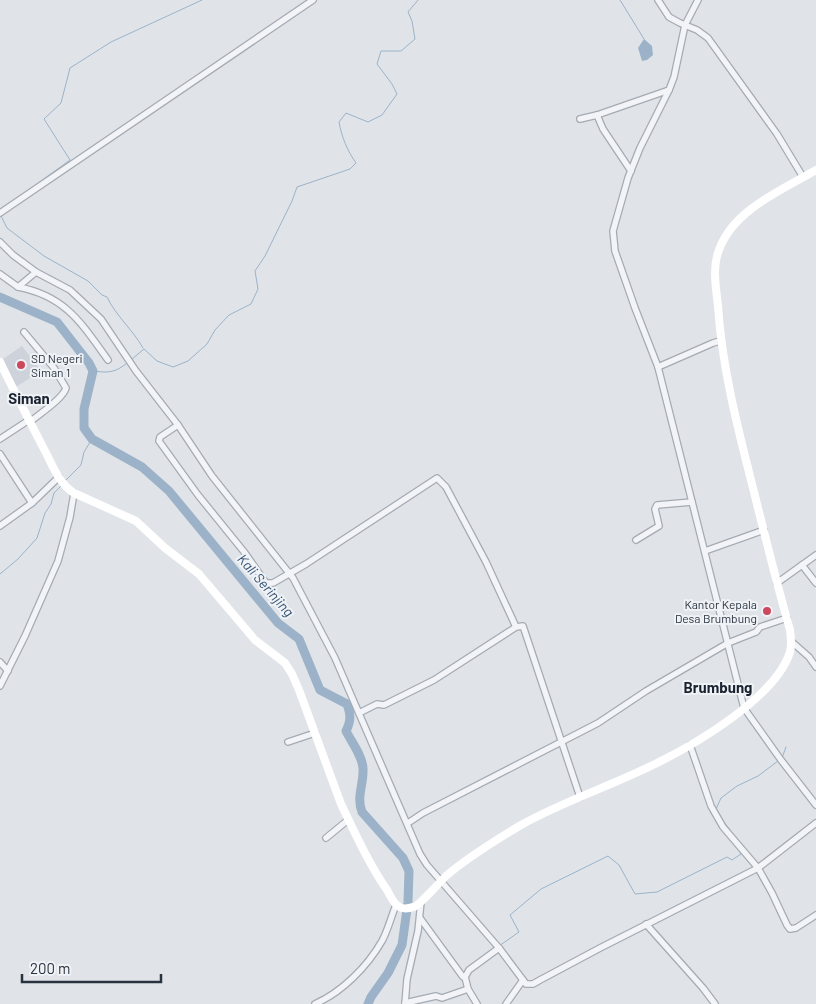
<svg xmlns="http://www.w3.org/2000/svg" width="816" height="1004" viewBox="0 0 816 1004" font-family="Barlow,sans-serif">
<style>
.built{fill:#ced3db}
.water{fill:#9cb2c8}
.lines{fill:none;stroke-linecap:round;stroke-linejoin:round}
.stream{stroke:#9cb2c8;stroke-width:1}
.river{stroke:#9cb2c8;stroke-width:9}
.street-casing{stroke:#a5abb3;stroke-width:8}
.street{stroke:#f3f4f7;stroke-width:5.5}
.secondary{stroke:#fff;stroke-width:8}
.poi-dot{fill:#cb485d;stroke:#f0f3f6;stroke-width:2}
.labels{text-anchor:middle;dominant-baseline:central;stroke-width:4;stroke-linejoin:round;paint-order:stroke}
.poi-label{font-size:12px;fill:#293240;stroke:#f0f3f6;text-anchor:start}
.water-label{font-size:14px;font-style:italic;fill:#345173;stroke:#f0f3f6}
.quarter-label{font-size:15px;font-weight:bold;fill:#1b2331;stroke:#f0f3f6}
</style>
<rect width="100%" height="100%" fill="#e0e4e9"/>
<path class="built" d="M22,346l19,25 -25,16 -13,-28z"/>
<path class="water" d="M644,39l8,7 1,9 -6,5 -5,1 -4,-13z"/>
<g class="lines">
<g class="stream">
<path d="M620,0l24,39"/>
<path d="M19,197l51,-37 -26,-41 17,-16 9,-35 41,-26 91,-42"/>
<path d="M1,216l6,12 37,28 44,25 14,14 5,2c9,19 26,33 36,51"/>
<path d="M132,359l12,-10 13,12 16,6 15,-6 19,-17 8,-14 14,-15 22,-11 7,-15 -3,-18 10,-15 27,-55 5,-14 53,-18 6,-6c-9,-13 -14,-25 -17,-41l7,-9 22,9 14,-7 15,-21 -5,-10 -15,-20 4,-13h20l14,-12 -3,-18 -4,-9 10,-12"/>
<path d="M93,371c15,2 22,2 34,-8"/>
<path d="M66,480l15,-15 3,-13 8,-13"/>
<path d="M0,574l18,-15 19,-21 8,-25 6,-9 3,-11 8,-8"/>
<path d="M782,758l4,-11"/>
<path d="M716,809l5,-11 16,-12 21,-10 20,-15"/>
<path d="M720,817l20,26"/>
<path d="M499,946l20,-14 -9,-17 31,-26 67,-33 11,9 16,29 22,-2 70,-35 5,3 9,-6 -3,-6"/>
</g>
<path class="river" d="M0,297l57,25 32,41 4,8 -9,38v19l8,11 50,28 27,24 109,132 21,16 21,51 27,14c4,11 4,17 -1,27 6,12 16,24 17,37 1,16 -7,29 -1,44l41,46 6,13 -1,31 -6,43 -14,28 -17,24 -3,7"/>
<g class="street-casing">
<g id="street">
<path d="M658,0l11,17 11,6 17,7 11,8 69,96 26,43"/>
<path d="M669,90l-29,58 -12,30 -15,53 2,20 20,57 23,59 86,341 37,52 35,45"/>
<path d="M597,115l6,14 28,42"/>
<path d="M580,119l17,-4 72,-25 5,-13 11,-52 13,-25"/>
<path d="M0,213l313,-213"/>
<path d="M0,242l13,13 23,17 34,18 31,29 35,52 42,54 34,51 81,102 42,80 85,196 7,11 72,83 27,36h7l7,-4 60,-32 158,-80 58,-45"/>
<path d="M0,274l18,13 18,-15"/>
<path d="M18,287c48,9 64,37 90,73"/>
<path d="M24,332l30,36 12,20c-3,11 -27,26 -36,34"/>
<path d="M658,367l55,-24 7,-2"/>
<path d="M178,425l-18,12 -1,4 39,54 47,58 21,30h7l33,-19 131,-86 9,9 40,75 30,65"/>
<path d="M0,439l29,-19"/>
<path d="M0,454l32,49"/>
<path d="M0,526l32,-23 27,-26"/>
<path d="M636,540l23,-14 -4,-17 2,-4 35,-3"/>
<path d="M705,551l59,-21"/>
<path d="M802,565l14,18"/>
<path d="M777,583l39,-28"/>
<path d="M792,642l17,15 7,10"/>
<path d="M0,662l8,9"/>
<path d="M0,686l25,-50 33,-75 12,-44 4,-24"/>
<path d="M359,713l18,-9 7,1 50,-25 82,-53 7,-1 57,171"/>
<path d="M288,742l27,-9"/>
<path d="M690,745l21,61 12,21 35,41 14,25 15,32 3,4 6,-1 20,-13"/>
<path d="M408,823l15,-10 175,-90 48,-32 82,-48 28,-11 4,-5 27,-9"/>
<path d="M326,838l22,-18"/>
<path d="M420,918l43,59h2l3,12 9,15"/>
<path d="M646,924l57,64 12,16"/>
<path d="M465,977l4,-7 30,-22"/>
<path d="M405,1003l31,-7 6,2 26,-9"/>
<path d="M315,1004c27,-12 52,-37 67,-63 6,-11 9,-24 14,-36"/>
<path d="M405,1004l2,-25 11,-48 3,-29"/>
<path d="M506,1004l17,-24"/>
</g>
</g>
<use href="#street" class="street"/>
<path class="secondary" d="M0,362c14,29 29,58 44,87 8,15 15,35 30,44l62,28 29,27 34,26 56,66 30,23 7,11 7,16 42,114c14,29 28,60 46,86 3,5 6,13 11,16 5,4 13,2 18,0 11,-9 20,-20 30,-30 22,-19 50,-36 75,-51 43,-24 90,-39 134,-61 41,-20 121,-67 135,-112 2,-8 1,-14 0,-22 -14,-49 -26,-98 -38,-146 -15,-59 -30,-117 -34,-178 -2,-18 -6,-39 1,-56 14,-40 63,-60 97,-80"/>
</g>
<g class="poi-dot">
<circle cx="21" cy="365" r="5"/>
<circle cx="767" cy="611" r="5"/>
</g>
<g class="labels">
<g class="poi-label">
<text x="31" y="358">SD Negeri<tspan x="31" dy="14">Siman 1</tspan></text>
<text x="757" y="604" text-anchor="end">Kantor Kepala<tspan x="757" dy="14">Desa Brumbung</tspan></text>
</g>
<g class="water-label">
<text transform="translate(266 585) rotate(49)">Kali Serinjing</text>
</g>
<g class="quarter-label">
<text x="29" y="398">Siman</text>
<text x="718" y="687">Brumbung</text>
</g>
</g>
<path d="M22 974v8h139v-8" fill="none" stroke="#293240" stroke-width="2.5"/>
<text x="30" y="974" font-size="15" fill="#293240" stroke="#f0f3f6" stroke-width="4" paint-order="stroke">200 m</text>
</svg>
